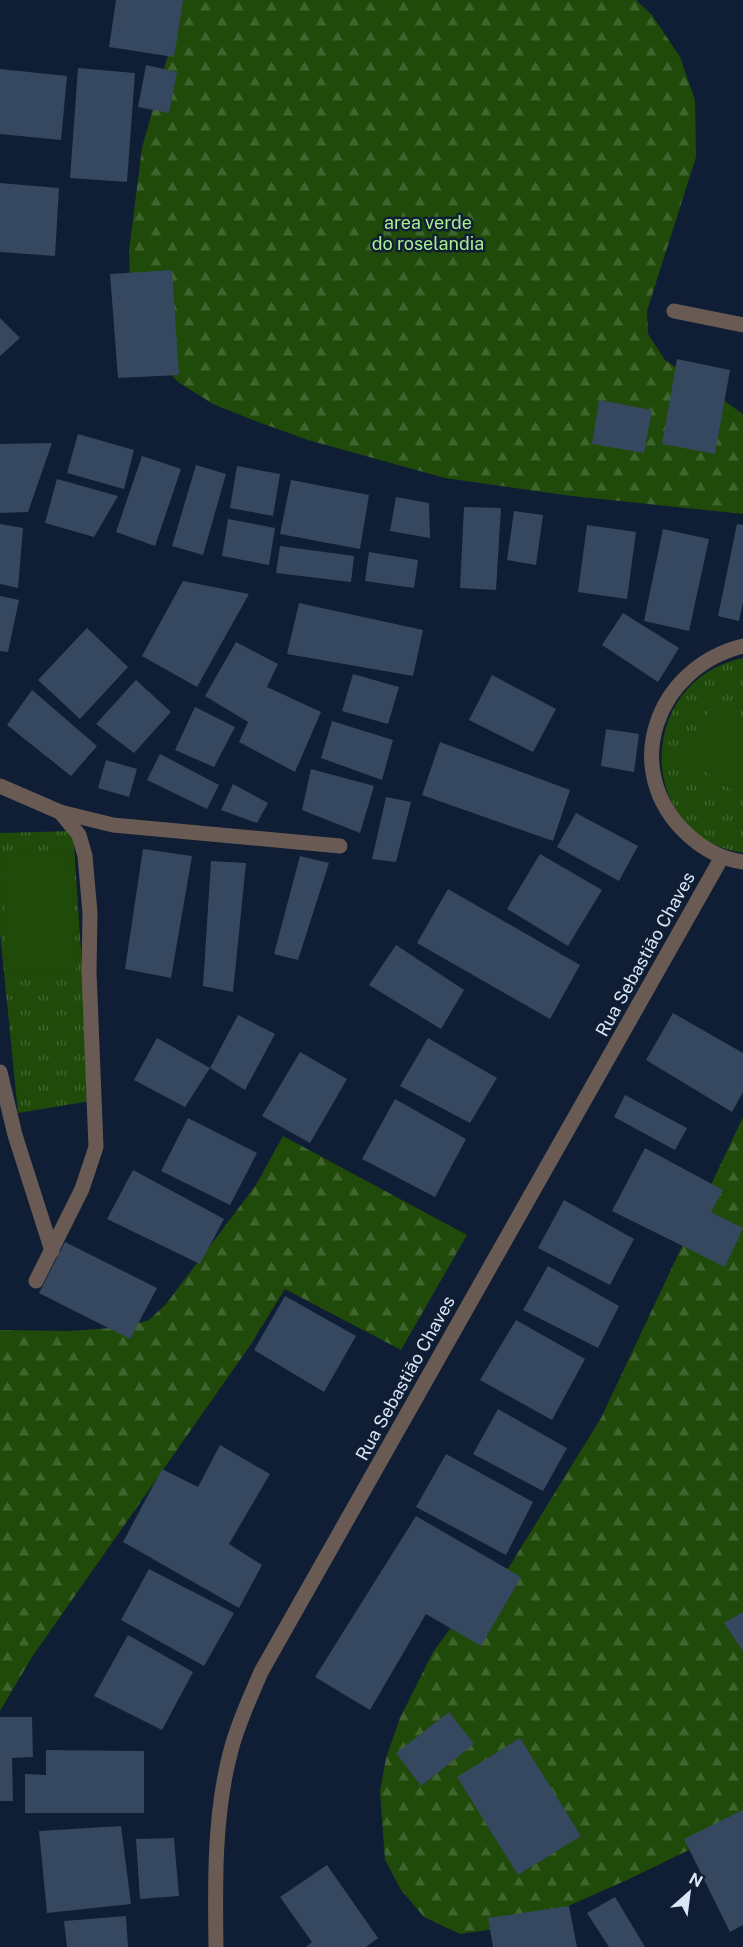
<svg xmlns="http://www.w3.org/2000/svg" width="743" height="1947" viewBox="0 0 743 1947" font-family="'Public Sans',sans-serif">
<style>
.grass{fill:url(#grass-tufts)}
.forest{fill:url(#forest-firs)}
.pitch{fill:#1f4a09}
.building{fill:#364760}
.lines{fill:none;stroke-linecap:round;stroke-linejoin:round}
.street{stroke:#695b54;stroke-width:15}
.labels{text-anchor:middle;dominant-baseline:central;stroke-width:5;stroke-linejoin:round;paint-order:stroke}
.park-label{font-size:18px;fill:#a8ed8f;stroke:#0f1e34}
.street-label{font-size:18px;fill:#dbe6f5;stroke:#0f1e34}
</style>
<defs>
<pattern id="grass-tufts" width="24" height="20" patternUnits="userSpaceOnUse" patternTransform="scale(1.5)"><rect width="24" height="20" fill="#1f4a09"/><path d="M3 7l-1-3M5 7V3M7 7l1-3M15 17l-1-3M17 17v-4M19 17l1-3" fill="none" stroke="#3f642d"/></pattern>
<pattern id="forest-firs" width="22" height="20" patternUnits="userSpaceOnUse" patternTransform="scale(1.5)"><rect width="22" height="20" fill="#1f4a09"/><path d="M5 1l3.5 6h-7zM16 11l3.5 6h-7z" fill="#3f642d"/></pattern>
</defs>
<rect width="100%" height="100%" fill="#0f1e34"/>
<g class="grass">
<path d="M743,658v195c-109,-17 -108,-173 0,-195z"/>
<path d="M73,831l18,270 -73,12 -18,-181v-99z"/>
</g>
<g class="forest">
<path d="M171,0h465l16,15 28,42 15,43 1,57 -49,154 1,23 17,26 78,54v100l-171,-18 -127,-18 -137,-38 -50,-18 -45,-18 -35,-22 -27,-30 -20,-45 -2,-56 13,-103 27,-97z"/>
<path d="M743,1117v707l-116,56 -102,45 -65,9 -36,-17 -23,-27 -16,-30 -5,-69 6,-33 14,-40 33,-66 19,-26 57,-59 92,-149z"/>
<path d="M283,1136l184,99 -66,115 -116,-61 -36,58 -217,310 -32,54v-381l70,1 56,-4 23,-7 17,-16 90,-119z"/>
</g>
<g class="pitch">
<path d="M713,705l30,20v72l-63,-42z"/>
<path d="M71,850l5,122 -69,2 -5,-122z"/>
</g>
<g class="building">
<path d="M116,0h67l-9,57 -65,-10z"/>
<path d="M146,65l31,7 -8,41 -31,-6z"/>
<path d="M78,68l57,5 -8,109 -57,-4z"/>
<path d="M0,69l67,7 -6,64 -61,-6z"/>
<path d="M0,183l59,5 -4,68 -55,-4z"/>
<path d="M172,270l7,105 -61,3 -8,-104z"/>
<path d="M0,318l20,20 -20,18z"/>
<path d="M677,359l53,11 -15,84 -53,-10z"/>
<path d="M599,400l53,10 -8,43 -52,-9z"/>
<path d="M78,434l56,16 -10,39 -57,-16z"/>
<path d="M52,443l-24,69 -28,1v-69z"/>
<path d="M142,456l39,13 -26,77 -39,-14z"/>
<path d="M196,465l30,9 -23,81 -31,-9z"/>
<path d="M237,466l43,8 -7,42 -43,-8z"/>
<path d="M57,479l61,17 -24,41 -49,-14z"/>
<path d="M291,480l78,15 -9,54 -80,-15z"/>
<path d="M396,497l33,6 1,35 -40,-7z"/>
<path d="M464,507l37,1 -5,82 -36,-2z"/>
<path d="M514,511l29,4 -7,50 -29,-5z"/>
<path d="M228,519l47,9 -6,37 -47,-9z"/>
<path d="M0,524l23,4 -5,60 -18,-4z"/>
<path d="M737,524l6,1v77l-4,19 -21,-5z"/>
<path d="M587,525l49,7 -9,67 -49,-7z"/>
<path d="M663,529l46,10 -20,92 -45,-10z"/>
<path d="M280,546l74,10 -3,26 -75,-9z"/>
<path d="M369,552l49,8 -4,28 -49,-7z"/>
<path d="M183,581l66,13 -52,93 -55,-31z"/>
<path d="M0,596l19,4 -11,52 -8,-1z"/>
<path d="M299,603l124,27 -10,46 -126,-22z"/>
<path d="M623,613l56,35 -21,34 -56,-37z"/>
<path d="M87,628l41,39 -48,52 -42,-39z"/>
<path d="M236,642l42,22 -11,23 54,25 -26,60 -56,-30 9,-20 -43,-26z"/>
<path d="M353,674l46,13 -11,37 -46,-13z"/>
<path d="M492,675l64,34 -23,43 -64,-32z"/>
<path d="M136,680l35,32 -37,41 -38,-29z"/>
<path d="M32,690l65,56 -26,30 -64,-51z"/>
<path d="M195,707l40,20 -21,40 -39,-17z"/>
<path d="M332,721l61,19 -11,40 -61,-22z"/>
<path d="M606,729l33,5 -5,38 -33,-6z"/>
<path d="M440,742l130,48 -17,51 -131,-46z"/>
<path d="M160,754l59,31 -12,24 -60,-29z"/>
<path d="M106,760l31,9 -8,28 -31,-9z"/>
<path d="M311,769l63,17 -14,47 -58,-23z"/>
<path d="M233,784l35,19 -11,20 -36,-13z"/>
<path d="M386,797l25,5 -15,60 -24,-3z"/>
<path d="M576,813l62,33 -19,35 -62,-34z"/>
<path d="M143,849l49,7 -21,122 -46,-9z"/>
<path d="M540,854l62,36 -34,56 -61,-37z"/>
<path d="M300,856l29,7 -31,97 -24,-6z"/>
<path d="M211,861l35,2 -13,129 -30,-6z"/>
<path d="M448,889l132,76 -30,54 -133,-76z"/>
<path d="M396,945l68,45 -23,39 -72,-44z"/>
<path d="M673,1013l70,40v39l-11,20 -86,-52z"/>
<path d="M238,1015l37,19 -30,56 -35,-22z"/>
<path d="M157,1038l53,30 -25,39 -51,-27z"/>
<path d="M428,1038l69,40 -27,45 -70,-37z"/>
<path d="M300,1052l47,27 -37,64 -48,-27z"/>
<path d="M625,1095l62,33 -12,22 -61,-33z"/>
<path d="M395,1099l71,40 -31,58 -73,-38z"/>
<path d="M188,1118l69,35 -27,52 -69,-34z"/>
<path d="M645,1148l78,42 -12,22 32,16 -18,39 -113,-56z"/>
<path d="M133,1170l91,49 -24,45 -93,-45z"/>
<path d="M564,1200l70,39 -24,46 -72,-37z"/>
<path d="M65,1242l92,46 -27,51 -91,-46z"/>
<path d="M548,1266l71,40 -21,42 -75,-38z"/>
<path d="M285,1296l71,40 -32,56 -70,-42z"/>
<path d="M516,1320l69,39 -33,61 -72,-40z"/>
<path d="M498,1409l69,39 -24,43 -70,-37z"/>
<path d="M220,1445l50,29 -41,70 33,21 -23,43 -116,-66 39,-73 36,18z"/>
<path d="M446,1454l87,48 -27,53 -90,-48z"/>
<path d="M416,1516l105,61 -40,69 -55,-32 -56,96 -55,-33z"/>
<path d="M149,1569l85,44 -30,53 -83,-46z"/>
<path d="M743,1612v39l-19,-28z"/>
<path d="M128,1635l65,37 -31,58 -68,-34z"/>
<path d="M449,1712l25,32 -53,42 -25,-33z"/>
<path d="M0,1717h32l1,40 -21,1 1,43h-13z"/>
<path d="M520,1738l61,98 -63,39 -61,-98z"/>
<path d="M46,1750l98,1v62h-119v-39l21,1z"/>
<path d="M743,1810v115l-13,7 -46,-93z"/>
<path d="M121,1826l10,78 -84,9 -8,-82z"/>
<path d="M174,1838l5,58 -39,3 -4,-60z"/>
<path d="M327,1865l51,73 -12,9h-60l6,-5 -32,-45z"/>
<path d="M615,1897l30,50h-36l-22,-34z"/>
<path d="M569,1906l8,41h-84l-5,-29z"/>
<path d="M126,1916l2,31h-61l-3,-26z"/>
</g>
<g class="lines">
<g class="street">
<path d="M674,311l69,14"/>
<path d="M743,646c-86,21 -125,123 -56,188 15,14 35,25 56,28"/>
<path d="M0,786l60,26 53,13 227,21"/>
<path d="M0,1072l15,63 37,116"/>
<path d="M36,1281l46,-92 14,-42 -7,-176 1,-58 -5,-57 -6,-21 -19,-23"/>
<path d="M216,1947c-1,-65 -2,-134 15,-197 7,-27 19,-52 30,-78l461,-815"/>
</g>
</g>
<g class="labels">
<g class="park-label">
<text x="428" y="222">area verde<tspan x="428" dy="21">do roselandia</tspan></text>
</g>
<g class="street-label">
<text transform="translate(645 954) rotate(-61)">Rua Sebastião Chaves</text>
<text transform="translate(405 1378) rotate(-61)">Rua Sebastião Chaves</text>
</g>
</g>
<g transform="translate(689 1893) rotate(28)" stroke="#0f1e34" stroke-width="4.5" paint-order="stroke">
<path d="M0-4.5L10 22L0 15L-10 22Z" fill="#dbe6f5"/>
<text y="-9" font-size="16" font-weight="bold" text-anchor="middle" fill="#dbe6f5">N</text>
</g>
</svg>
